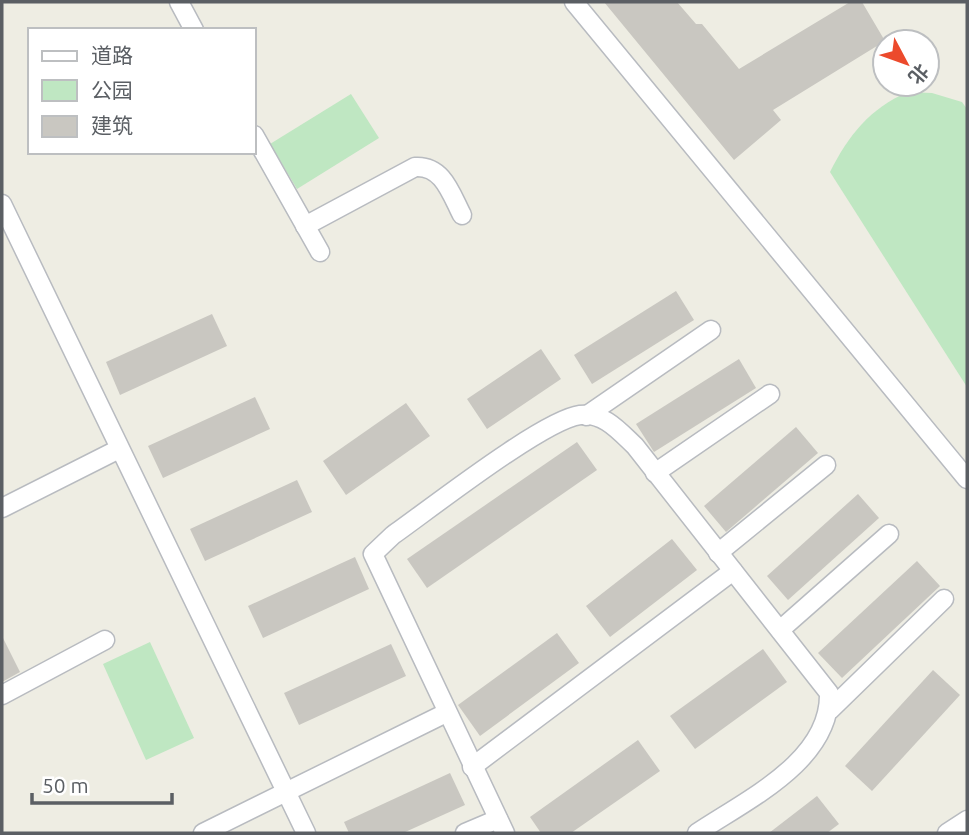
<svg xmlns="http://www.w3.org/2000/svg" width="969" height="835" viewBox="0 0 969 835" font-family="Ubuntu,'Noto Sans SC',sans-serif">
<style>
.green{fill:#bfe7c2}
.building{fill:#c9c7c1}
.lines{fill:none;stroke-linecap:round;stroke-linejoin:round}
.minor-casing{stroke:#b8bbc0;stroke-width:21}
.minor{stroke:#fff;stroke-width:18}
</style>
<rect width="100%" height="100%" fill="#eeede3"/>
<g class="green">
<path d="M908,92l24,1 30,9 5,7v278l-137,-215c18,-36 40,-64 78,-80z"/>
<path d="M351,94l28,44 -82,51 -27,-45z"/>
<path d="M150,642l44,96 -48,22 -43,-96z"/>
</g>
<g class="building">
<path d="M604,2h73l19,22h6l37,45 111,-67h12l23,39 -112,69 8,10 -47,40z"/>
<path d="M676,291l18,29 -102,64 -18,-29z"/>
<path d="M212,314l15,32 -107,49 -14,-33z"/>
<path d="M541,349l20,30 -74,50 -20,-30z"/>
<path d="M739,359l17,29 -102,64 -18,-28z"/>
<path d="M255,397l15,32 -107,49 -15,-32z"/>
<path d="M406,403l24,33 -84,59 -23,-34z"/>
<path d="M796,427l22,26 -92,79 -22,-26z"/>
<path d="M577,442l20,28 -170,118 -20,-29z"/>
<path d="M297,480l15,32 -107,49 -15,-32z"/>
<path d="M858,494l21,24 -91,82 -21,-24z"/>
<path d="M672,539l25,31 -87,67 -24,-31z"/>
<path d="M355,557l14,32 -106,49 -15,-32z"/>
<path d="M917,561l23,25 -98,92 -24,-25z"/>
<path d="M557,633l22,30 -99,73 -22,-31z"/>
<path d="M2,636l18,36 -18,10z"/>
<path d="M391,644l15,32 -107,49 -15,-32z"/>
<path d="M763,649l24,33 -92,67 -25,-33z"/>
<path d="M933,670l27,25 -88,96 -27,-25z"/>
<path d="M638,740l22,31 -89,62h-30l-11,-16z"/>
<path d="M450,773l15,32 -62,28h-54l-5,-11z"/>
<path d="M817,796l22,28 -12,9h-58z"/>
</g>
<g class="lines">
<g class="minor-casing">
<g id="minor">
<path d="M179,2l15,28"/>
<path d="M574,2l393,477"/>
<path d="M254,135l66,117"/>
<path d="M2,204l304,629"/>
<path d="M305,226l110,-59c28,-2 36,27 47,48"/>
<path d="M586,416l125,-86"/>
<path d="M655,473l115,-79"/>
<path d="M2,508l117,-59"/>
<path d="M718,553l108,-88"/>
<path d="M780,630l109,-96"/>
<path d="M2,695l103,-55"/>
<path d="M830,710l114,-111"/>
<path d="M472,767l261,-196"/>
<path d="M203,833l243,-120"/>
<path d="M465,833l33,-14"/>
<path d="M505,833l-132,-279 20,-19c37,-26 150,-115 187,-120 24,-3 40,17 55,31l194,247c2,68 -83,107 -132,140"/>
<path d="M947,833l20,-13"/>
</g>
</g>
<use href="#minor" class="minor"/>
</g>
<rect width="969" height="835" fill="none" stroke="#5b5f64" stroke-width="7"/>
<rect x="28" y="28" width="228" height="126" fill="#ffffff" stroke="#bdbfc1" stroke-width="2"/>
<rect x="42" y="51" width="35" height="10" fill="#ffffff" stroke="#bdbfc1" stroke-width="2"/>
<text x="91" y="63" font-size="21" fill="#5b5f64">道路</text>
<rect x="42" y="80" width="35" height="21" fill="#bfe7c2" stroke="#bdbfc1" stroke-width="2"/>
<text x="91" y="98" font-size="21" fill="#5b5f64">公园</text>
<rect x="42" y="116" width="35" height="21" fill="#c9c7c1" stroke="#bdbfc1" stroke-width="2"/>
<text x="91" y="133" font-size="21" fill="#5b5f64">建筑</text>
<g transform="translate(906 63) rotate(131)"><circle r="33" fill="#ffffff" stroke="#bdbfc1" stroke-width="2"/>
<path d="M0-5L12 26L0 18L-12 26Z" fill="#ec4a2c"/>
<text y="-10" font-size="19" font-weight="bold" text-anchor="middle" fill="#5b5f64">北</text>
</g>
<path d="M32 793v10h140v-10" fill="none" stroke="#5b5f64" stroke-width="3.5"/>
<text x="42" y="793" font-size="21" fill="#5b5f64" stroke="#ffffff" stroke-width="5" paint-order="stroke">50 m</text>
</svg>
